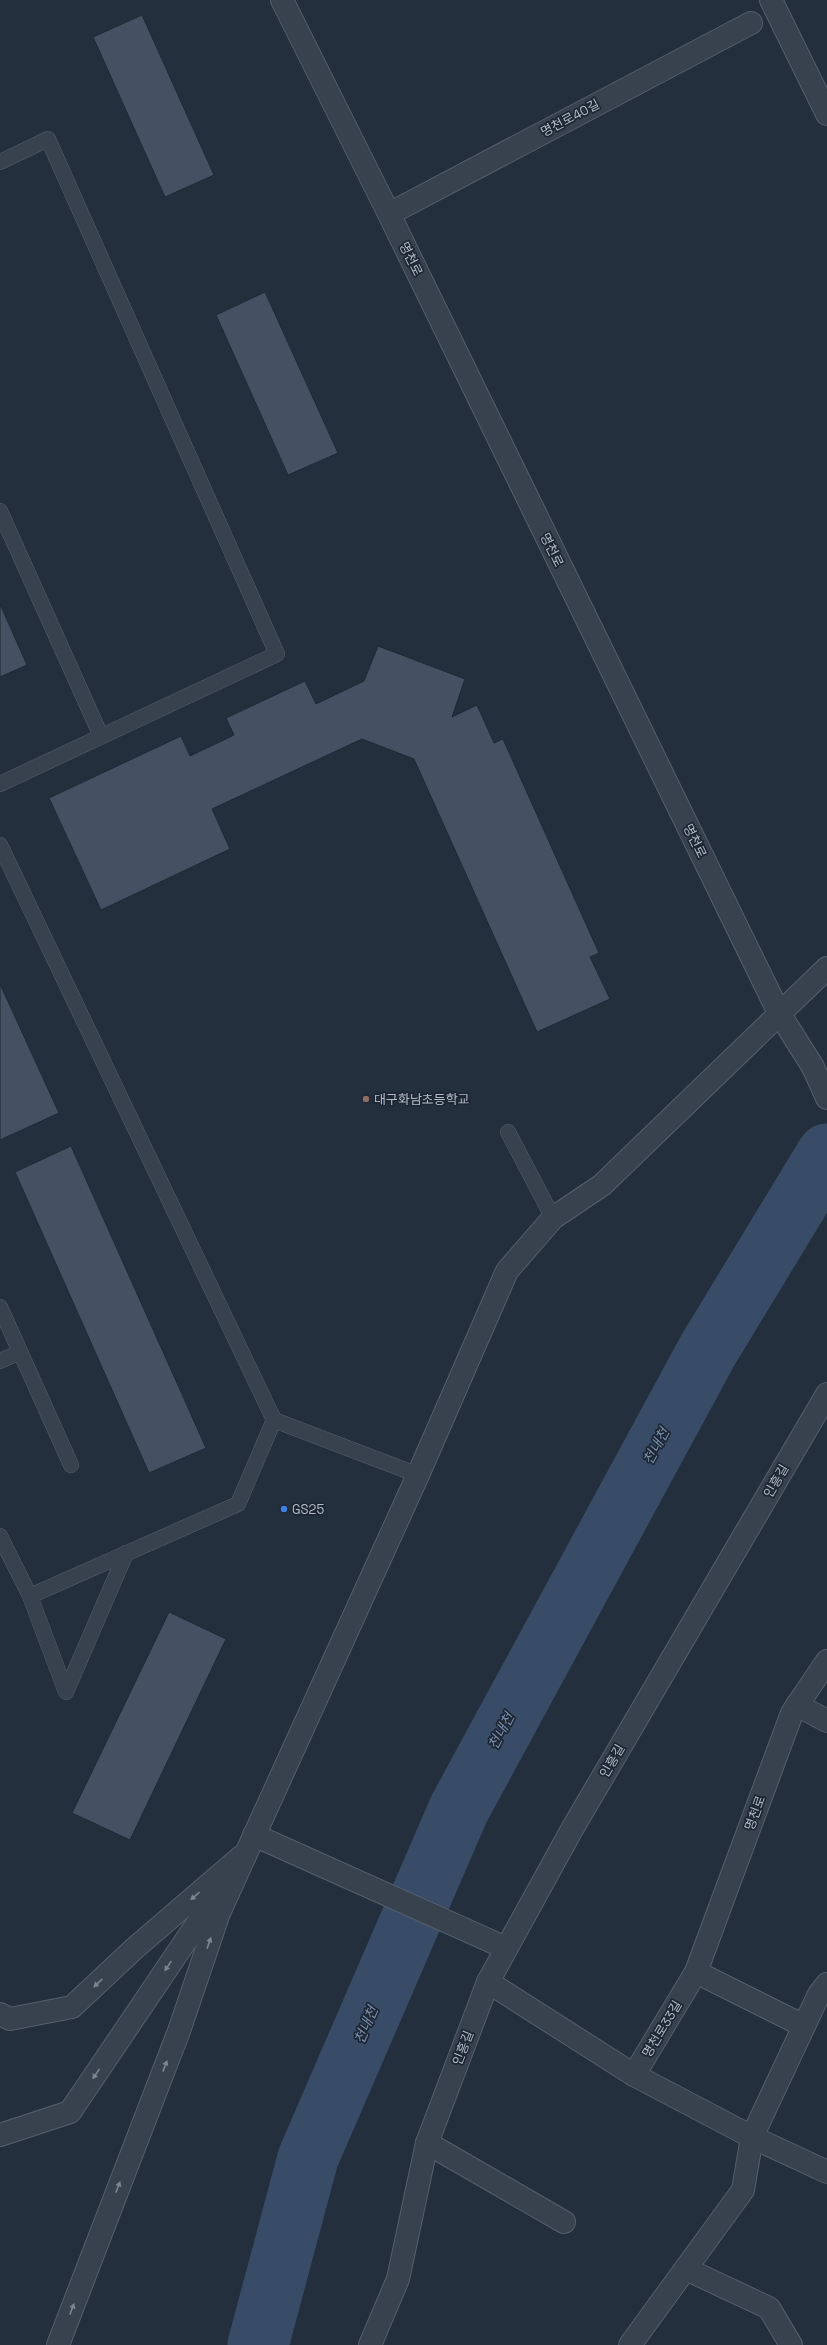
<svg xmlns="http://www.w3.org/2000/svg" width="827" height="2345" viewBox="0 0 827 2345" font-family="'Space Grotesk','Noto Sans KR',sans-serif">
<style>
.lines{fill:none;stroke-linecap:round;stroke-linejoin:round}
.river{stroke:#394c67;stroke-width:61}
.building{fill:#455162;stroke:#1f2835}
.service-casing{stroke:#565f6c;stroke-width:16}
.minor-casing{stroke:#565f6c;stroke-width:24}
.tertiary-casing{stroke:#565f6c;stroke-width:24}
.service{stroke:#38414e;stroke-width:15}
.minor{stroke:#38414e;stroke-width:22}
.tertiary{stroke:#38414e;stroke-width:22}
.oneway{fill:#7c8592}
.education-dot{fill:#8d6e63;stroke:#1d2633;stroke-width:1.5}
.shop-dot{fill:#3f7fe0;stroke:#1d2633;stroke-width:1.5}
.labels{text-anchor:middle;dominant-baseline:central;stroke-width:3.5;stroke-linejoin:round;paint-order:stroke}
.street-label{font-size:13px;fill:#b4bcc9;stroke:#1d2633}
.poi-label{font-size:13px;fill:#b4bcc9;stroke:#1d2633;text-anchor:start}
.water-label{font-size:14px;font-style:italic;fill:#7c92b1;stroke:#1d2633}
</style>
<rect width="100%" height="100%" fill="#242f3e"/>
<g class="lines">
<path class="river" d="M258,2345l50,-187 151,-349 249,-459 119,-196"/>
</g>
<g class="building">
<path d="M142,15l72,160 -49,22 -72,-160z"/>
<path d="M265,292l73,161 -50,22 -72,-160z"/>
<path d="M0,604l27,61 -27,12z"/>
<path d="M378,646l87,33 -13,38 25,-12 17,38 9,-4 96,214 -9,4 20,42 -73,33 -123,-273 -52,-20 -150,70 18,40 -129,61 -52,-112 132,-62 9,20 44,-21 -8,-17 79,-37 11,23 48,-23z"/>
<path d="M0,984l59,129 -59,27z"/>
<path d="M71,1146l135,302 -57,25 -134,-301z"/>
<path d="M169,1612l57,27 -96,201 -58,-27z"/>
</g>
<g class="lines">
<g class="service-casing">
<g id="service">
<path d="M0,162l48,-23 229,515 -277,130"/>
<path d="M0,511l101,225"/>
<path d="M0,845l274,575 144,55"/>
<path d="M508,1132l45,86"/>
<path d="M0,1307l71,158"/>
<path d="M0,1361l20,-9"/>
<path d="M0,1536l30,60 36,96 60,-139"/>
<path d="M30,1596l208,-92 36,-84"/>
</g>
</g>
<g class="minor-casing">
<g id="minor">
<path d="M771,0l56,114"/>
<path d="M389,214l362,-191"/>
<path d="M797,1705l30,16"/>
<path d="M254,1835l252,113"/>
<path d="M488,1982l146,93 118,62 75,35"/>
<path d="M0,2014l10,5 62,-12 63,-59 107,-92"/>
<path d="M634,2075l62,-103 108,54"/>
<path d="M0,2135l70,-23 148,-219"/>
<path d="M427,2143l137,79"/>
<path d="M686,2269l83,39 22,37"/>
<path d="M58,2345l121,-314 40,-118 199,-438 89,-204 46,-53 49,-33 225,-217"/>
<path d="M370,2345l28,-66 29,-136 61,-161 83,-151 256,-437"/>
<path d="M630,2345l113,-155 9,-53 67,-143 8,-10"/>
</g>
</g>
<g class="tertiary-casing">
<g id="tertiary">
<path d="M282,0l107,214 390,799 34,54 14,31"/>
<path d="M696,1972l96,-259 35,-52"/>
</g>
</g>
<use href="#service" class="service"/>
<use href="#minor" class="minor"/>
<use href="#tertiary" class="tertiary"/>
</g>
<defs><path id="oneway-solid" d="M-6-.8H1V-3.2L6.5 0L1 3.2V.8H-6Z"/></defs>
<g class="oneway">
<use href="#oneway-solid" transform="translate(195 1896) rotate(139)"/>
<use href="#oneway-solid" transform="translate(209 1943) rotate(-71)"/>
<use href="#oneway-solid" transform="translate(168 1966) rotate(124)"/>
<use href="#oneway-solid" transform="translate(98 1983) rotate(137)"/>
<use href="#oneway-solid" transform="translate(165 2066) rotate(-69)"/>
<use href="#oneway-solid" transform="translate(96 2074) rotate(124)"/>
<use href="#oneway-solid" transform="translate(118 2187) rotate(-69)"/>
<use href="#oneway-solid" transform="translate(72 2309) rotate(-69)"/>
</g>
<circle class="education-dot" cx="366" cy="1099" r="4"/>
<circle class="shop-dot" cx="284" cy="1509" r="4"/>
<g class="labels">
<g class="street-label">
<text transform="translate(570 118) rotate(-28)">명천로40길</text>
<text transform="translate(411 259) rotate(64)">명천로</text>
<text transform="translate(552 550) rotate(64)">명천로</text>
<text transform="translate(695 841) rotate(64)">명천로</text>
<text transform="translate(776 1481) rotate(-60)">인흥길</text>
<text transform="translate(612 1761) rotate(-60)">인흥길</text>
<text transform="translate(755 1813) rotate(-70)">명천로</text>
<text transform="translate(662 2029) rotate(-59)">명천로33길</text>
<text transform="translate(463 2048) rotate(-69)">인흥길</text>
</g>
<g class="poi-label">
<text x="374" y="1099">대구화남초등학교</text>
<text x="292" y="1509">GS25</text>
</g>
<g class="water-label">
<text transform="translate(656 1446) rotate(-62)">천내천</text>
<text transform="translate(501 1731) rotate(-62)">천내천</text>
<text transform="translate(366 2025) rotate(-67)">천내천</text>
</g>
</g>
</svg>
